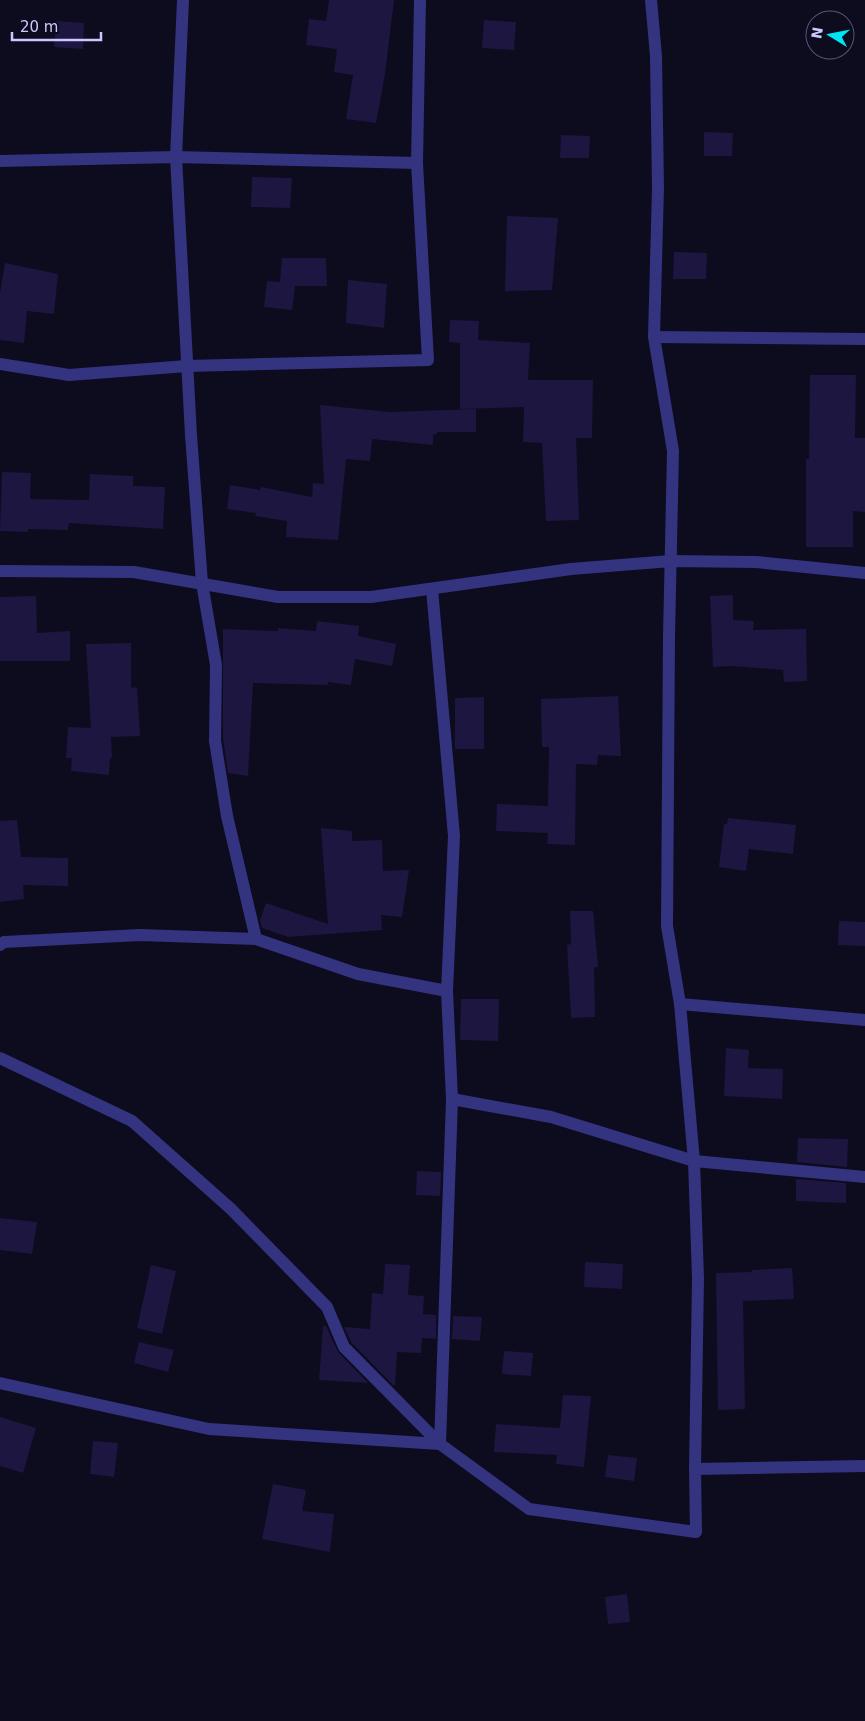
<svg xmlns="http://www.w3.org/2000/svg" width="865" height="1721" viewBox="0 0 865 1721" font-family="'DejaVu Sans',sans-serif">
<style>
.building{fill:#1d1640}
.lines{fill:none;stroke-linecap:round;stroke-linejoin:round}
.minor{stroke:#333380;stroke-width:12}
</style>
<rect width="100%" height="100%" fill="#0d0b1e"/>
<g class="building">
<path d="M329,0h65l-9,74 -9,49 -30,-4 7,-44 -19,-3 3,-23 -31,-4 3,-26 17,2z"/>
<path d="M484,20l32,2 -2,28 -32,-2z"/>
<path d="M56,21l28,2 -1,26 -29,-2z"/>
<path d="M704,132l29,1 -1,23h-28z"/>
<path d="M561,135l29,1 -1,22h-29z"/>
<path d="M252,177l40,1 -2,30 -39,-1z"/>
<path d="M507,216l51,2 -6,72 -47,1z"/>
<path d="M674,252l33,1 -1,26h-33z"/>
<path d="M282,258h44l1,28h-32l-3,24 -28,-3 3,-26 13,1z"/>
<path d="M5,263l53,11 -4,40 -27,-3 -3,32 -24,-3v-47z"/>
<path d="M348,280l39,4 -3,44 -38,-5z"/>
<path d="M450,320l29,1 -1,19 52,3 -2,37h65l-1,58h-16l3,82 -33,1 -4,-78 -19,-1 1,-35 -64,2v-66l-11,-1z"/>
<path d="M810,375h46l-1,63h10v74l-12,-1v36h-47v-88h3z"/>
<path d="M320,405l70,7 86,-3v23h-39v2h-4v11l-61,-6 -2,22 -24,-2 -8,81 -52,-3 1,-16 -32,-5 1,-3 -29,-4 3,-24 30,5 1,-3 51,10 1,-14 11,1z"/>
<path d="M2,472l29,1 -1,26 59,1 1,-26 43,2v10l32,1 -2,42 -94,-6 -1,7 -40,-1v3l-28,-1z"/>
<path d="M733,595v25l21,1 -1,9 53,-1 1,52 -23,1 -1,-12 -50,-4 -20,1 -3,-71z"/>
<path d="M36,596l1,37 33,-2v30h-70v-64z"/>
<path d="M317,621l42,5 -1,10 38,8 -4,22 -37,-7 -4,26 -23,-3v3l-75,-2 -5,93 -20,-3 -5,-35v-109l55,2v-3l38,3z"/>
<path d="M131,643v45l6,-1 3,49 -29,1 1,21h-2l-1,17 -38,-4 1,-13h-6l2,-31 23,1 -5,-84z"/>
<path d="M618,696l3,60 -23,-1 -1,10 -21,-1 -1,81 -28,-1 1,-11 -52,-2 1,-27 51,2 1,-59h-7l-1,-48z"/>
<path d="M484,697v52h-29v-51z"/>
<path d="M728,818l68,7 -3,29 -44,-5 -3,22 -27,-4 5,-43h3z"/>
<path d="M17,820l4,37 47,1v28l-45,-1 1,14 -24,3v-81z"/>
<path d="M321,828l31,3v10l30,-1 1,31 26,-1 -7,47 -21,-2 1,15 -94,7 -26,-9 -2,-8 6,-17 62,21z"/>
<path d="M570,911h23l5,56h-4l1,50 -23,1 -1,-2 -4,-71 4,-1z"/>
<path d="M839,921l26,1v24l-27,-1z"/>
<path d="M461,999h38l-1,42 -38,-1z"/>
<path d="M726,1048l23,2 -1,18 35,1 -1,30 -58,-3z"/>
<path d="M798,1138l50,1 -1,28 -50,-5z"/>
<path d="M417,1171l24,1 -1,24 -24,-1z"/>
<path d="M796,1179l50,4v20l-50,-2z"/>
<path d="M0,1218l37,4 -5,32 -32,-4z"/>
<path d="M585,1262l38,2 -1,25 -38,-2z"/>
<path d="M385,1264l25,1 -2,30 16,1 -1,18 13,1v24l-14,-1 -1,15 -24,-1 -2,33h-2l-42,-43 -7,-15 26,2 2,-36 11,1z"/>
<path d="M151,1265l25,6 -14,63 -25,-6z"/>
<path d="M792,1268l2,31 -51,2 2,108 -27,1 -2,-137 36,-1v-2z"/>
<path d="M453,1316l29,1 -2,24 -28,-2z"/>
<path d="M323,1326h3l12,26 30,31 -49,-3z"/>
<path d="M139,1342l35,8 -6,22 -34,-9z"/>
<path d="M504,1351l29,2 -2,23 -29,-2z"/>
<path d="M563,1395l28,1 -7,71 -28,-3 1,-9 -63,-3 2,-28 64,4z"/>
<path d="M0,1417l36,11 -13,45 -23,-7z"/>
<path d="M93,1441l25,2 -4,34 -24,-3z"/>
<path d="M608,1455l29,3 -3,23 -29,-4z"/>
<path d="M273,1484l33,6 -4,21 32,3 -4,38 -68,-13z"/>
<path d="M627,1594l3,28 -22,2 -3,-27z"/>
</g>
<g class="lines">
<g class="minor">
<path d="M183,0l-7,157 15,278 11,148 14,82 -1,76 12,75 29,123"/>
<path d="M651,0l5,56 2,132 -4,149 19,114 -4,186 -2,289 13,78 14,157 4,117 -3,191"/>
<path d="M0,161l176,-4 241,6"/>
<path d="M654,337l211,2"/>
<path d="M0,364l69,11 118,-9 241,-6 -11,-197 3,-163"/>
<path d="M0,571l134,1 144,25h93l200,-28 100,-8 85,1 109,11"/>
<path d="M0,945l4,-3 136,-7 116,4 102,35 89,17"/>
<path d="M680,1004l185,16"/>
<path d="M0,1058l132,63 99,88 96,98 17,40 96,97 89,65 167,23 -1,-63 170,-3"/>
<path d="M452,1099l99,18 143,44 171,16"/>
<path d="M0,1383l209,46 231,15 12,-345 -5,-108 7,-155 -22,-247"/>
</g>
</g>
<g transform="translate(830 35) rotate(280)"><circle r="24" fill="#0d0b1e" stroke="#595778"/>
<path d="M0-4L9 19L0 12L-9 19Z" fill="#00e5f3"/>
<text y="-8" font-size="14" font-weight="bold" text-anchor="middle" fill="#ccc8ff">N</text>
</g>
<path d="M12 32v8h89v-8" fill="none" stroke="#ccc8ff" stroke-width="2.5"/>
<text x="20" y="32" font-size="15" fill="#ccc8ff" stroke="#0d0b1e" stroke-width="4" paint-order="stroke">20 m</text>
</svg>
